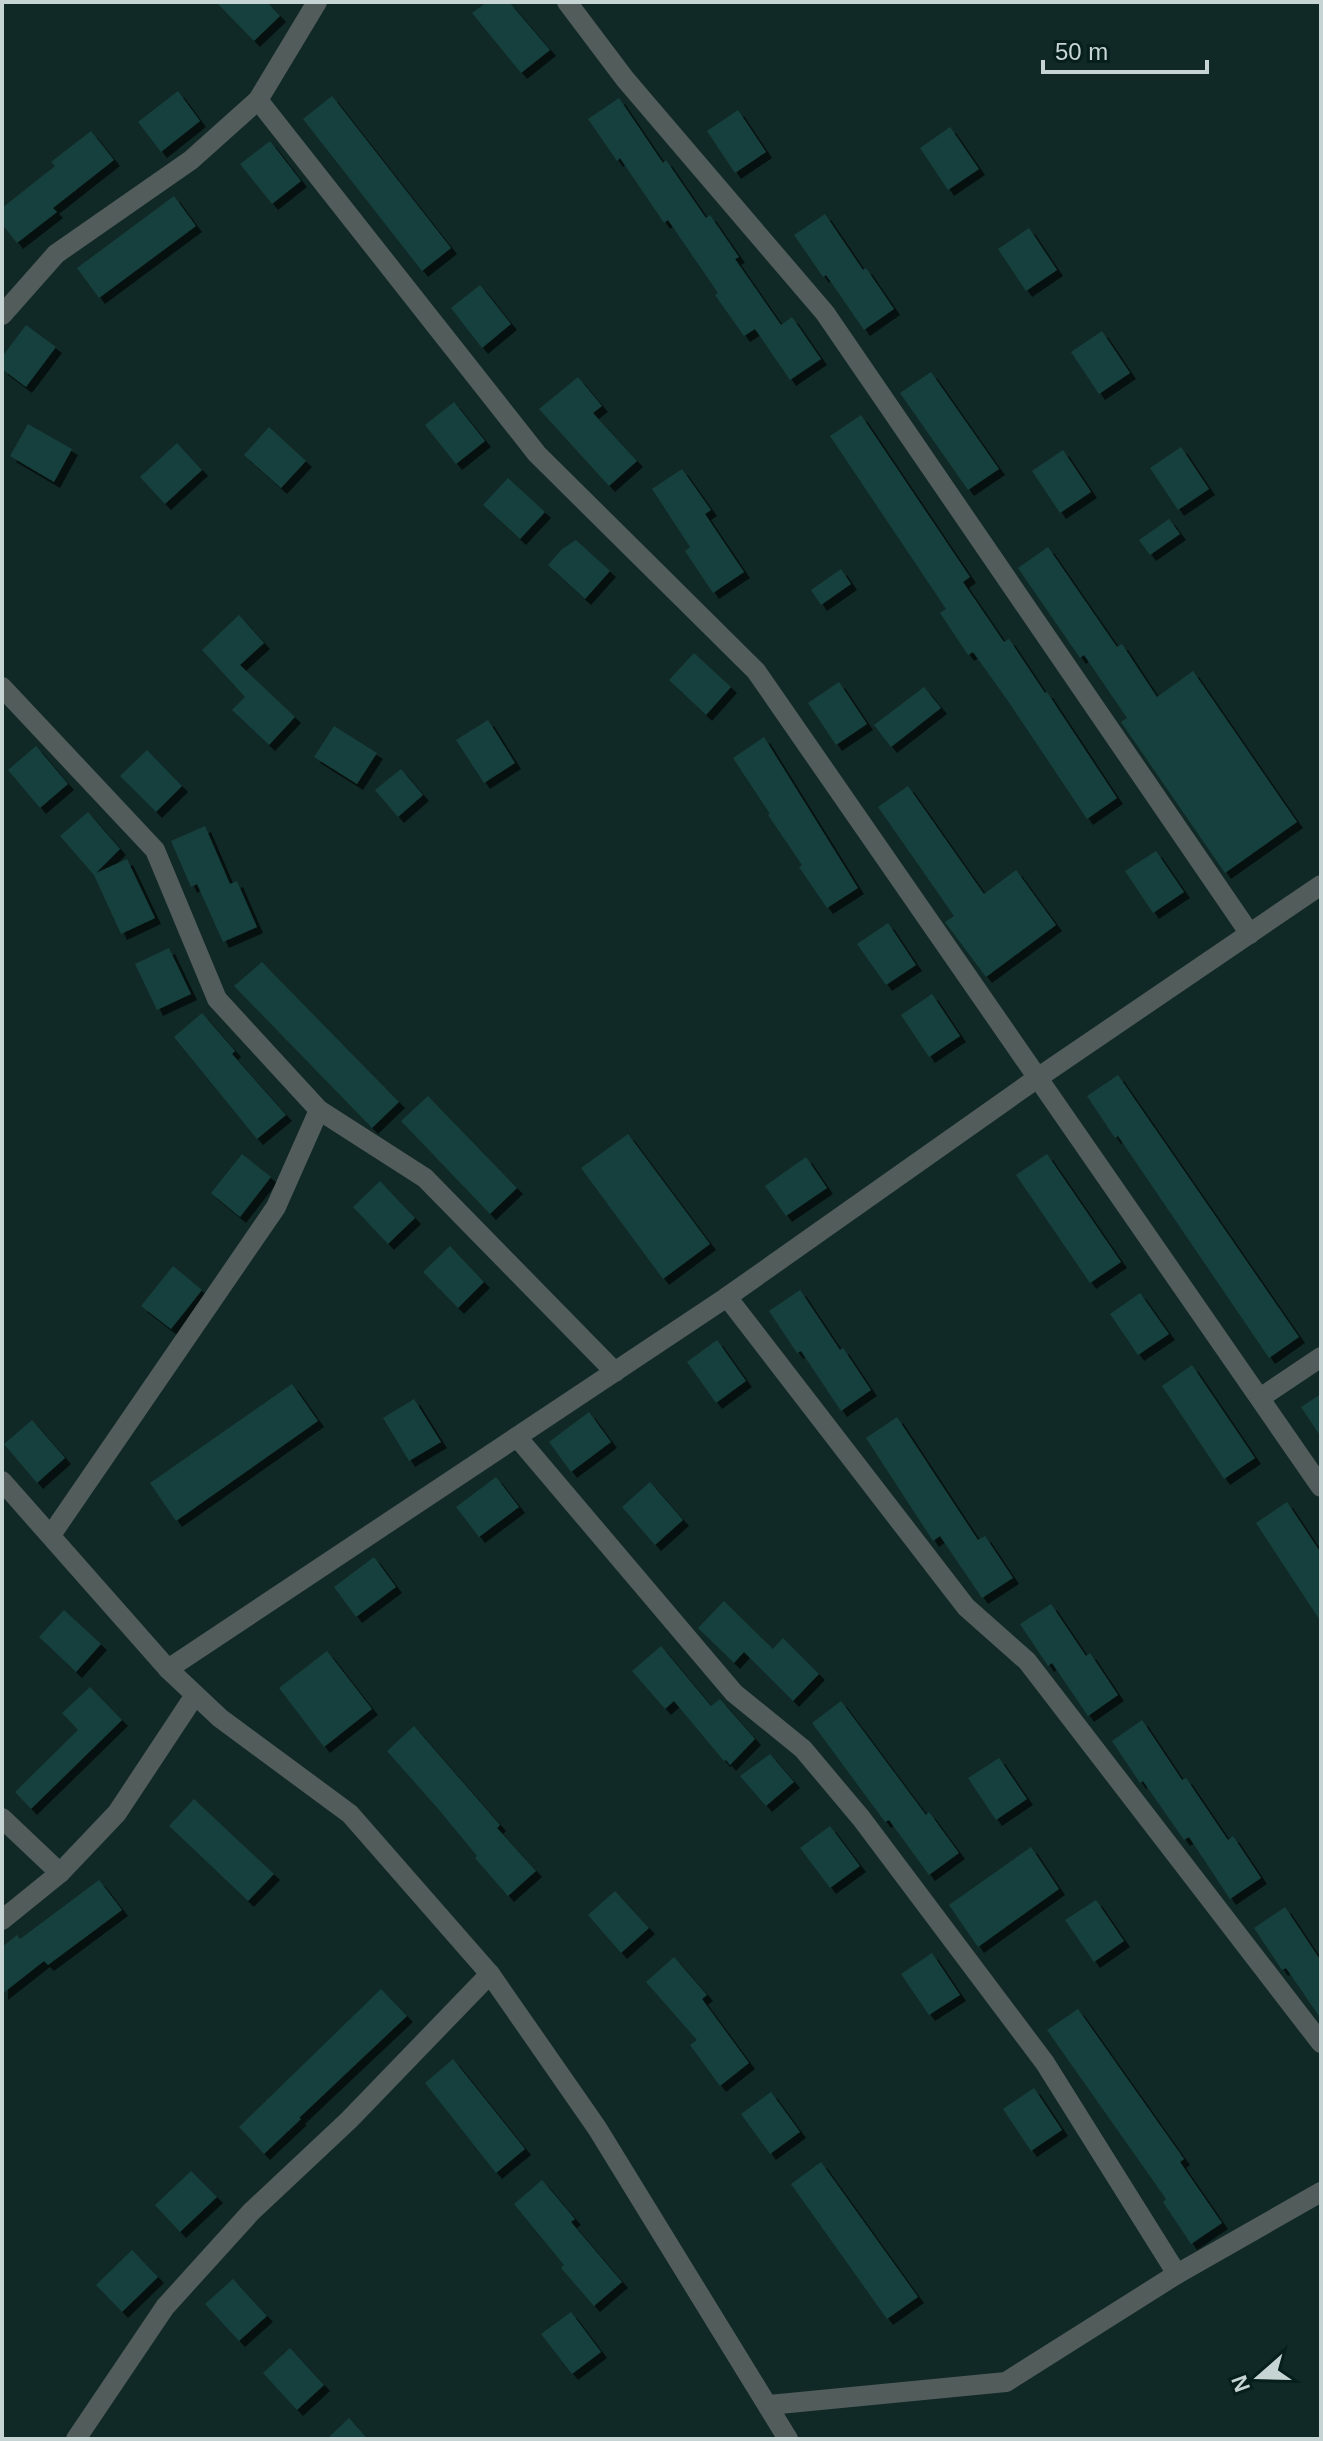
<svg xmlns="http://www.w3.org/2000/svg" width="1323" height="2441" viewBox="0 0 1323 2441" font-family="Arial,sans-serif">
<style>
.building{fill:#193f3c;filter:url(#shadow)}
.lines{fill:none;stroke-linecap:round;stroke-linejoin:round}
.minor{stroke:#515c5b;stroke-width:20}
</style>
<defs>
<filter id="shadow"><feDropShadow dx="6" dy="6" stdDeviation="0" flood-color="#0009"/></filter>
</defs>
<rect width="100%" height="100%" fill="#102926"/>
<g class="building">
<path d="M216,2h51l13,14 -26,25z"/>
<path d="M487,2h22l41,48 -29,23 -49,-60z"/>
<path d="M178,91l22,30 -39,31 -23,-30z"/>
<path d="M332,96l119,152 -29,23 -119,-152z"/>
<path d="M619,98l44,65 3,-3 40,58 4,-3 29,42 -4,2 46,66 11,-8 29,42 -31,21 -35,-51 -11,7 -29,-41 3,-2 -50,-73 -4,3 -44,-65 -3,3 -29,-42z"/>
<path d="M738,110l28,42 -31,21 -28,-42z"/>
<path d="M950,127l29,42 -31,21 -28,-42z"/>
<path d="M91,131l23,29 -61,48 4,4 -40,31 -15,-19v-16l53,-42 -4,-4z"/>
<path d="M270,141l31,40 -29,23 -32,-40z"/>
<path d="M174,196l22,30 -97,72 -22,-30z"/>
<path d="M825,214l38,56 3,-2 28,41 -30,21 -38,-55 -3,2 -29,-42z"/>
<path d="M1029,228l28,42 -31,21 -28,-42z"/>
<path d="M480,285l31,39 -29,24 -31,-40z"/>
<path d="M26,325l30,22 -30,40 -24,-18v-12z"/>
<path d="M1102,331l28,42 -31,21 -28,-42z"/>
<path d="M931,372l68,97 -31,21 -68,-97z"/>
<path d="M578,377l24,29 -9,7 44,48 -28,25 -70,-77z"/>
<path d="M454,402l31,39 -29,23 -31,-39z"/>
<path d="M861,415l109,162 -7,5 41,60 5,-3 36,54 2,-1 70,106 -30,21 -79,-118 -35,-49 -5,3 -28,-42 6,-4 -116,-173z"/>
<path d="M28,424l44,25 -18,33 -44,-26z"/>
<path d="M269,427l37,34 -25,27 -37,-33z"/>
<path d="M177,443l25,27 -37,34 -25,-27z"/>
<path d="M1181,447l28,42 -31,21 -28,-42z"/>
<path d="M1063,450l28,42 -31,21 -28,-42z"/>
<path d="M682,469l29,41 -6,4 39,58 -31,21 -28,-42 5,-4 -38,-58z"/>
<path d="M508,478l37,34 -25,27 -37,-34z"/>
<path d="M1169,519l11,15 -30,21 -11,-15z"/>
<path d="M576,540l34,31 -25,28 -37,-34 14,-16z"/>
<path d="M1048,547l69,100 5,-3 35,53 36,-26 104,151 -72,51 -104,-151 6,-4 -43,-63 -4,3 -62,-90z"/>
<path d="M841,569l10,15 -30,21 -10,-15z"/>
<path d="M239,615l25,28 -24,22 55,52 -26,28 -37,-35 13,-13 -43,-47z"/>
<path d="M694,653l37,34 -25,28 -37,-35z"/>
<path d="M839,682l28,42 -31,21 -28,-42z"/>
<path d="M924,687l17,21 -50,39 -17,-22z"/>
<path d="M488,720l27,43 -31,20 -28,-43z"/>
<path d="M334,726l43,27 -20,31 -43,-27z"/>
<path d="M764,737l94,151 -31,20 -28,-41 3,-2 -34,-50 2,-1 -37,-56z"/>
<path d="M36,746l32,38 -28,24 -32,-38z"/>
<path d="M147,750l35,36 -26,26 -36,-36z"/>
<path d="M401,769l22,26 -25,22 -23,-27z"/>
<path d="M908,786l76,108 32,-24 40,55 -70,52 -41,-55 9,-6 -76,-109z"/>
<path d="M88,812l32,37 -24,24 31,-14 28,59 -34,16 -27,-59 -34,-39z"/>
<path d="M205,826l25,58 7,-3 20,46 -34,15 -26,-58 -6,3 -20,-46z"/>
<path d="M1156,851l28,41 -31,21 -28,-42z"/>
<path d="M888,923l28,42 -30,20 -29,-41z"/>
<path d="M169,948l22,46 -34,16 -22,-46z"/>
<path d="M262,962l137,140 -27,26 -138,-142z"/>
<path d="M932,994l28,42 -31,21 -28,-42z"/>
<path d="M202,1013l33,38 -3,3 54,61 -29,24 -83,-102z"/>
<path d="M1118,1075l181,262 -30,21 -151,-222 -3,2 -28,-42z"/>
<path d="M428,1096l89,92 -27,26 -89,-93z"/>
<path d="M628,1134l82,110 -47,35 -82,-111z"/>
<path d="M242,1154l29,23 -31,40 -29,-24z"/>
<path d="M1047,1154l74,108 -31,21 -74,-108z"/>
<path d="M806,1157l21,31 -41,28 -21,-30z"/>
<path d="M380,1181l35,37 -27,26 -35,-37z"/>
<path d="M450,1246l34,36 -26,26 -35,-36z"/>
<path d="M173,1266l29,24 -31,39 -30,-23z"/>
<path d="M800,1290l40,60 3,-2 28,42 -30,21 -40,-60 -4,2 -28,-42z"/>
<path d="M1140,1293l29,41 -31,21 -28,-41z"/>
<path d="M717,1340l29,41 -30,22 -29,-41z"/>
<path d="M1192,1365l63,93 -31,21 -62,-93z"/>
<path d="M292,1384l26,37 -142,100 -26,-38z"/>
<path d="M1321,1394v43l-20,-30z"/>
<path d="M414,1399l27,43 -32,19 -26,-43z"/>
<path d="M589,1412l22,30 -40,30 -22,-30z"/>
<path d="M897,1417l81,123 7,-4 28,42 -31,20 -42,-62 -7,5 -67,-103z"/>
<path d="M32,1420l33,38 -28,25 -33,-39z"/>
<path d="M496,1477l23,30 -40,30 -23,-30z"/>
<path d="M650,1482l33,38 -28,25 -33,-38z"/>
<path d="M1287,1502l34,51v69l-65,-99z"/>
<path d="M374,1557l22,30 -40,30 -22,-30z"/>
<path d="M724,1601l49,48 10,-11 36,36 -26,27 -49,-49 -10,11 -36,-35z"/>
<path d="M1051,1604l35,52 4,-3 28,42 -30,21 -36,-53 -4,3 -28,-42z"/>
<path d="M64,1610l37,34 -25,28 -37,-35z"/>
<path d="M661,1646l50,60 9,-7 35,40 -25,26 -4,-5 -2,1 -50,-60 -9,8 -33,-38z"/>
<path d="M327,1651l45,58 -48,38 -45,-59z"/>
<path d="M90,1687l32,33 -91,89 -16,-17 63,-62 -16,-17z"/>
<path d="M841,1701l85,114 3,-3 30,41 -30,22 -40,-55 -4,2 -73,-99z"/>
<path d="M1142,1720l40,60 4,-2 42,62 5,-4 28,42 -31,21 -41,-62 -5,3 -41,-59 -3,2 -28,-42z"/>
<path d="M414,1726l86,99 -3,3 39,43 -28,25 -33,-38 2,-2 -37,-45 -53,-60z"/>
<path d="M770,1754l24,28 -28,24 -26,-30z"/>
<path d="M999,1758l28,41 -31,21 -28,-42z"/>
<path d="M194,1799l80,75 -26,27 -79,-75z"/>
<path d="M830,1826l30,40 -30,22 -30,-40z"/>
<path d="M1031,1847l28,42 -81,58 -29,-42z"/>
<path d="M99,1880l23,30 -74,55 -4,-4 -42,33v-47l15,-12 3,4z"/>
<path d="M615,1891l34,37 -28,25 -33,-38z"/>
<path d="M1096,1900l28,41 -30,21 -29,-42z"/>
<path d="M1285,1907l36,54v58l-35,-51 -4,2 -28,-42z"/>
<path d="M932,1953l28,42 -31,20 -28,-41z"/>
<path d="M674,1957l33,38 -5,4 47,64 -29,23 -30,-41 7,-5 -51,-58z"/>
<path d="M381,1989l26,27 -108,102 2,1 -37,35 -25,-27z"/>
<path d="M1078,2009l106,150 -4,3 42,61 -31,21 -28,-42 3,-3 -119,-169z"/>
<path d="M453,2059l72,90 -29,24 -71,-90z"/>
<path d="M1034,2088l28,42 -31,21 -28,-42z"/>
<path d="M771,2092l29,40 -30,22 -29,-40z"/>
<path d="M821,2162l97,135 -31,22 -96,-135z"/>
<path d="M191,2171l26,26 -37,35 -25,-27z"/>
<path d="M542,2180l33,39 -4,3 51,60 -28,24 -33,-38 3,-3 -50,-61z"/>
<path d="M132,2250l26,27 -36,35 -26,-27z"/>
<path d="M233,2279l34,37 -28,25 -34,-37z"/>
<path d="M571,2312l30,40 -29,22 -31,-40z"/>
<path d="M290,2348l34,37 -27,25 -34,-37z"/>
<path d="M349,2418l19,21h-41z"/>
</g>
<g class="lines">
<g class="minor">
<path d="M567,2l58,77 200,234 425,621"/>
<path d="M258,100l279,354 219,217 565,816"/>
<path d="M2,315l54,-61 135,-94 67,-60 59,-98"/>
<path d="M2,687l153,163 62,149 102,111 106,68 190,194"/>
<path d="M727,1297l239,310 61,54 294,382"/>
<path d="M1260,1398l61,-41"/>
<path d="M517,1437l217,256 69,56 58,69 184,245 132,211"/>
<path d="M2,1481l166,188 52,49 130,96 140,160 107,154 191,311"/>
<path d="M51,1535l225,-328 43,-97"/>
<path d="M168,1669l559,-372 309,-218 285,-194"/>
<path d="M2,1818l58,55"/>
<path d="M2,1920l58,-47 57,-60 78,-118"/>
<path d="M769,2405l237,-23 171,-108 144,-82"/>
<path d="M76,2439l89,-132 86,-95 98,-92 141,-146"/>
</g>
</g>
<rect width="1323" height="2441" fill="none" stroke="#c6d5d3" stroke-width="8"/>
<g transform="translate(1259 2377) rotate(250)" stroke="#061f1d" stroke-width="6" paint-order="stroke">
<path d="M0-6L14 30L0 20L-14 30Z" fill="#c6d5d3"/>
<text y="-12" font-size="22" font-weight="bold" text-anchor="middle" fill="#c6d5d3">N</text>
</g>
<path d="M1043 60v12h164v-12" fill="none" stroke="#c6d5d3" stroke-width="4"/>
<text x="1055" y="60" font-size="24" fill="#c6d5d3" stroke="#061f1d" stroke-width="6" paint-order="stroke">50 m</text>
</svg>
